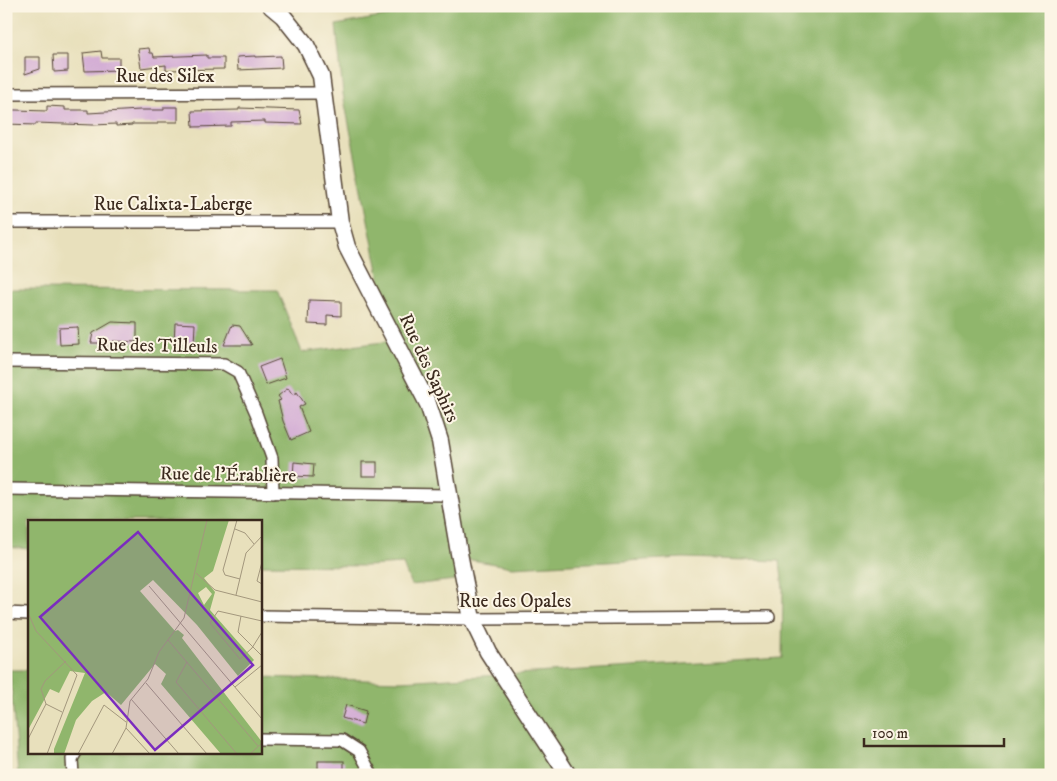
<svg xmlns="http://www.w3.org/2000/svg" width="1057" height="781" viewBox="0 0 1057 781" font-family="'IM FELL DW Pica',serif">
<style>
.forest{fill:#90b66c;stroke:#667045}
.building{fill:#d4afd5}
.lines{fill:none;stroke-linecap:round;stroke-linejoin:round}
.street-casing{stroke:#554536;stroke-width:14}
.secondary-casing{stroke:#554536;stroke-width:19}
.street{stroke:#fff;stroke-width:11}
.secondary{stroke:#fff;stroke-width:16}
.labels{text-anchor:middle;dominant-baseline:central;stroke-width:4;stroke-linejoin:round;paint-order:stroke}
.street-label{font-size:19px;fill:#3b2a1e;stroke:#fcf5e5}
.inset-road{fill:none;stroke:#a3977d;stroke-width:1}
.view{fill:#7b2cbf;fill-opacity:0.15;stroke:#7b2cbf;stroke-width:2.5}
.inset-edge{fill:none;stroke:#3b2a1e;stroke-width:2.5}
</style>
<rect width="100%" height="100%" fill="#fcf5e5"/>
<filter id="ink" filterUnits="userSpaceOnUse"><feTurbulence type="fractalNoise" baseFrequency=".02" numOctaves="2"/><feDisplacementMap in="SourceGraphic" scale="10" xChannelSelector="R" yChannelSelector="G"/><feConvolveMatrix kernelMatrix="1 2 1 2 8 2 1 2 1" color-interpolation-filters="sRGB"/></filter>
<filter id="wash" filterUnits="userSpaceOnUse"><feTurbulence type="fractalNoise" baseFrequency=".0096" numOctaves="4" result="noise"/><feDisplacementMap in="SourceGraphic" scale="20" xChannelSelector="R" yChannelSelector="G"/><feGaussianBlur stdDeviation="1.12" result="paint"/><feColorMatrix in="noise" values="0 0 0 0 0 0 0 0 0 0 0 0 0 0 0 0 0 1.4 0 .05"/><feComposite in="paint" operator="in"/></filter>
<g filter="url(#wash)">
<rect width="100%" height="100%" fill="#e8e0bc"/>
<path class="forest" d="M444,6h607v769h-1033l-8,-105h19v82h231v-75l141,4 381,-23 1,-69 -3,-28 -97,-3 -171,9 -52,-9 -5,22 -44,5 -8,-21 -36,2 -107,-1v-44h-231v28l-23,-2v-258l271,1 25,62 90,-11 -49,-247 -7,-69z"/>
<g id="blocks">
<g class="building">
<path d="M149,48l1,5h3l1,4 53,-2v3h17v11l-58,1v-5l-25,3 -3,-19z"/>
<path d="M101,51l1,7h17v12l-34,1 -2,-18z"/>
<path d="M53,55h15v16l-14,1z"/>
<path d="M255,56v1l26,-1 1,12 -44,2 -1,-13z"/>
<path d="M25,57h15v12l-15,5z"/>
<path d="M47,106l18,1v3h23v3l52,-3h24v-3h14v15h-20v2h-26v1l-16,1v-2l-23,1 -57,-2v2l-30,-1v-14h10l31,1z"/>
<path d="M239,108l60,2 3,14 -37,-1v-2l-34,1v4l-38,1 -1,-16 47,-1z"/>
<path d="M309,300l32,1v15l-14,-1v10l-19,-1z"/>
<path d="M112,322l25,1v19l-24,-1v2h-22l2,-10z"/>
<path d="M175,323l20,1 -1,20 -20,-1z"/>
<path d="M232,325l8,1 12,19h-28z"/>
<path d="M78,327l1,17 -19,1 -1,-17z"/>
<path d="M280,359l6,19 -20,7 -7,-18z"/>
<path d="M288,388l5,7 4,-3 8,12 -6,3 10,25 -18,8 -8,-19 -5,-20 3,-1 -3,-4z"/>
<path d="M294,462l20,2 -1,13 -20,-1z"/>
<rect x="362" y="462" width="15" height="14"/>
<path d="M346,705l20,6 -3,13 -21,-6z"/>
<rect x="318" y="761" width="26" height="14"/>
</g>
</g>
</g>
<g filter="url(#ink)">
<use href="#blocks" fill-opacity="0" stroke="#554536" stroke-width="1"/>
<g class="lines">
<g class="street-casing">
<g id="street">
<path d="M6,94l318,-1"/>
<path d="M6,222h334"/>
<path d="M6,362l218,2 14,8 18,41 16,45 1,35"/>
<path d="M6,489l443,6"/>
<path d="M6,613l23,1"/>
<path d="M260,616l212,3 297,-2"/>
<path d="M260,739l82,1 17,11 13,24"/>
<path d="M73,775l-1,-16 4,-7"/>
</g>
</g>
<g class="secondary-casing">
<path id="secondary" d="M271,6l12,10 23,29 15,31 19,146 7,25 81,157 12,37 19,112 13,66 16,33 80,123"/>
</g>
<use href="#street" class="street"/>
<use href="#secondary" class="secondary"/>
</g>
</g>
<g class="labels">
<g class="street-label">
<text x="165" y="76">Rue des Silex</text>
<text x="173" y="204">Rue Calixta-Laberge</text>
<text transform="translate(157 346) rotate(1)">Rue des Tilleuls</text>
<text transform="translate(429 368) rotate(65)">Rue des Saphirs</text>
<text transform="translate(228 475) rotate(1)">Rue de l'Érablière</text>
<text x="515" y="601">Rue des Opales</text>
</g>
</g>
<g transform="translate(28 520)">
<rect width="234" height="234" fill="#e8e0bc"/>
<path d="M0,0h201l-16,51 -9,7 11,14 -5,18 44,50 -16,16 -41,-51 -44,-45 -13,11 35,40 3,-1 6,5 -2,3 80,104v12h-41l-60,-70 5,-10 -11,-10 -34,41 -15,-13 -14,9 -16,19 -12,34h-10v-5l31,-76 -15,-2 -11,22 -9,-4 -22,41zM178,67l6,7 -8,11 -6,-12z" fill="#90b66c" fill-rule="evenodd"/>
<path class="inset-road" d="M209,0l-14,50 2,5 15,4M207,9l10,4 9,11M234,42l-5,19 5,3M168,53l19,17 47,12M121,66l113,133M208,75l10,-42 16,-17M1,95l7,16 41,44 -30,79M213,96l-3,16 24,24M234,101l-44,-10 -8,12 30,36 12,-11 10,-16M140,120l90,106M159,142l-11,20 61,72M118,163l61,71M207,167l27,-22M103,179l48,55M34,192l-16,-8 -5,-15 4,-8 21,-20M98,208l24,26M0,219l18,-35M50,234l26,-49 22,17M84,234l14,-26 4,-27 18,-22 11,-27 25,-34 23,-98M222,234l12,-11"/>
<path class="view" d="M110,12l115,133 -98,85 -115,-133z"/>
<rect width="234" height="234" class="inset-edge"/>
</g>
<rect width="1057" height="781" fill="none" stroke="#fcf5e5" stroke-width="25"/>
<path d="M864 738v8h140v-8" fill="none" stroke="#3b2a1e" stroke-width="2.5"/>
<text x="872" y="738" font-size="15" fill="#3b2a1e" stroke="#fcf5e5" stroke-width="4" paint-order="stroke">100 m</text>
</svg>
